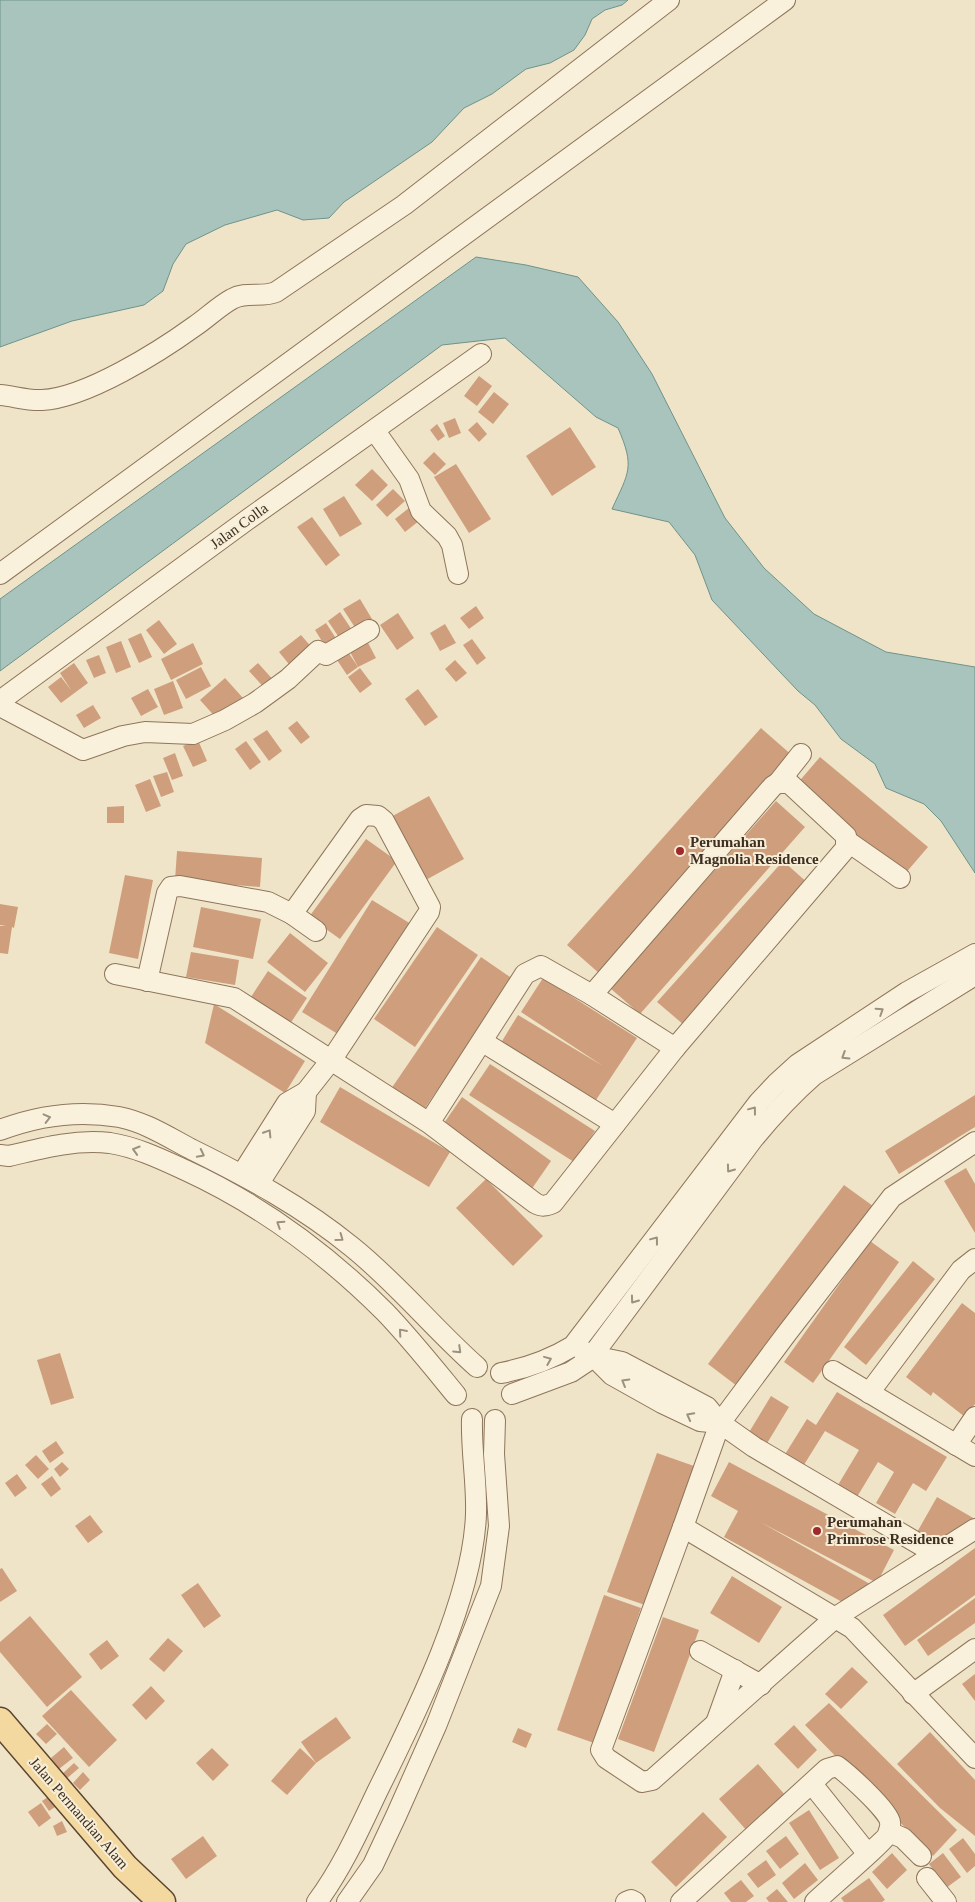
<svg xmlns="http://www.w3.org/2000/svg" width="975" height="1902" viewBox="0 0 975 1902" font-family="'Times New Roman',serif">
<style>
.water{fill:#a9c4bc;stroke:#6f938a}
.building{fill:#cf9f7d}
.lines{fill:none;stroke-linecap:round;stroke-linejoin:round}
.minor-casing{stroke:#8d765c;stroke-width:22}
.major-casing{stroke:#5b4430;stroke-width:29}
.minor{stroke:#faf1dc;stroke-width:20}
.major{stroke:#f3d9a0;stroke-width:26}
.oneway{stroke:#9c907e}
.poi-dot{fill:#9e2a2b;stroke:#f7eed8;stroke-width:2}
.labels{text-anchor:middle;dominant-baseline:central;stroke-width:4;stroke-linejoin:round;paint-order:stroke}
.street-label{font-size:15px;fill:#3d2e20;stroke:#f7eed8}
.poi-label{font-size:15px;font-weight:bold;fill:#3d2e20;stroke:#f7eed8;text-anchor:start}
</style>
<rect width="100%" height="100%" fill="#f0e4c8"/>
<g class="water">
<path d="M0,0h628l-6,5 -17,5 -13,9 -7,16 -11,15 -24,13 -24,6 -34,25 -28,14 -32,34 -88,60 -15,16 -26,2 -26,-10 -52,15 -39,19 -13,20 -10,27 -19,14 -72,16 -72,26z"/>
<path d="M476,257l50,8 52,12 40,45 34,52 73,144 39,50 50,46 72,38 89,15v206l-34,-52 -17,-17 -38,-16 -11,-24 -34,-25 -26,-34 -17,-14 -86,-91 -17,-45 -26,-33 -57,-13c17,-37 23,-42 6,-81l-22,-11 -91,-79 -63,7 -442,326v-72z"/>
</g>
<g class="building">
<path d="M479,376l13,10 -15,20 -13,-10z"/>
<path d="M494,392l15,12 -16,20 -15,-12z"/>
<path d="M455,418l6,15 -12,5 -6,-15z"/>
<path d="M477,422l10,12 -8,8 -11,-12z"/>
<path d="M437,424l8,12 -7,5 -8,-11z"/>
<path d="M570,427l26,40 -44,29 -26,-40z"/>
<path d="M434,452l12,12 -11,11 -12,-12z"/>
<path d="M456,464l35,55 -22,14 -35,-56z"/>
<path d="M372,469l16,16 -16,16 -17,-16z"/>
<path d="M393,489l12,12 -18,16 -11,-12z"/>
<path d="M344,496l18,28 -22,13 -17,-28z"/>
<path d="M414,504l10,13 -19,15 -10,-13z"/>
<path d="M312,517l28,38 -14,11 -29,-39z"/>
<path d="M360,599l12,20 -16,10 -13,-20z"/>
<path d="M476,606l8,12 -15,11 -9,-11z"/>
<path d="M340,612l14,21 -12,9 -14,-21z"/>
<path d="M398,613l16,25 -17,12 -17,-25z"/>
<path d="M159,620l18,24 -13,10 -18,-24z"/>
<path d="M326,623l13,20 -11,8 -13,-21z"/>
<path d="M445,624l11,19 -16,8 -10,-18z"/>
<path d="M141,633l11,24 -13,6 -11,-24z"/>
<path d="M301,635l13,15 -22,18 -13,-16z"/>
<path d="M365,637l11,21 -18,9 -11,-21z"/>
<path d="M472,639l14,19 -9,7 -14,-20z"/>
<path d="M121,641l10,26 -15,6 -10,-26z"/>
<path d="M193,643l10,21 -32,16 -10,-21z"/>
<path d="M344,646l14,21 -11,8 -14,-21z"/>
<path d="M99,655l7,18 -12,5 -8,-18z"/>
<path d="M455,660l12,13 -11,9 -11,-13z"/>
<path d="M74,663l14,20 -27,20 -13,-16 13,-10 10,13 -11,-17z"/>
<path d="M258,663l18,20 -9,8 -18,-20z"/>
<path d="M201,667l10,19 -25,13 -10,-19z"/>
<path d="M360,668l12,16 -12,9 -12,-16z"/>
<path d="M225,678l18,20 -25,22 -18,-20z"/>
<path d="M173,681l10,27 -19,7 -10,-26z"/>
<path d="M148,689l10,18 -17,9 -10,-18z"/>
<path d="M418,689l20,28 -13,9 -20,-27z"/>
<path d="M93,705l8,13 -17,10 -8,-13z"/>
<path d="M297,721l13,16 -9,7 -13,-16z"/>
<path d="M761,728l33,29 -194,217 -33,-29z"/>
<path d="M267,730l15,21 -13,10 -16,-22z"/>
<path d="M198,740l9,21 -14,6 -10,-21z"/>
<path d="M246,741l15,21 -11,8 -15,-21z"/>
<path d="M175,753l8,23 -11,4 -9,-22z"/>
<path d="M820,757l108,90 -24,28 -108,-90z"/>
<path d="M167,772l7,20 -13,5 -8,-21z"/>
<path d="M150,779l11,27 -15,6 -11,-27z"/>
<path d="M429,796l35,63 -40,22 -35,-63z"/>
<path d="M776,801l29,26 -165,187 -30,-26z"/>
<path d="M124,806v17h-17v-16z"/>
<path d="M366,839l31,22 -57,78 -31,-22z"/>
<path d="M177,851l85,7 -2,29 -85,-7z"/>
<path d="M783,861l26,23 -125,141 -27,-23z"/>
<path d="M125,875l28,5 -15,79 -29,-6z"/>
<path d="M372,900l39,24 -70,112 -39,-24z"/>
<path d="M0,904l18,3 -4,21 -2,-1 -4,27 -8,-1v-27h6l-6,-1z"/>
<path d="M201,907l60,12 -8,40 -60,-12z"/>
<path d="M437,927l41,28 -63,92 -41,-28z"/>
<path d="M290,933l38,30 -23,29 -38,-30z"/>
<path d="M191,952l48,8 -4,25 -49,-8z"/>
<path d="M481,957l32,22 -90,132 -32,-22z"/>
<path d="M268,971l39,27 -19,29 -39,-27z"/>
<path d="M543,978l94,60 -43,65 -95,-57 19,-31 85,51 -82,-54z"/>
<path d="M214,1004l91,57 -20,32 -80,-50z"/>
<path d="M490,1064l105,67 -21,31 -105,-67z"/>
<path d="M340,1087l110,65 -21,35 -109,-65z"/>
<path d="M975,1095v32l-76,47 -14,-23z"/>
<path d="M462,1097l89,64 -20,29 -89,-64z"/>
<path d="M966,1168l9,16v49l-31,-52z"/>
<path d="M486,1179l57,57 -30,30 -57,-58z"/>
<path d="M844,1185l29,21 -136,180 -29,-22z"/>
<path d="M870,1241l29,21 -86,121 -29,-21z"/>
<path d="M913,1261l22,18 -69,86 -22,-18z"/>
<path d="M962,1303l13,10v91l-10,13 -32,-25 -2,4 -25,-19z"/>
<path d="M60,1353l14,45 -23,7 -14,-45z"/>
<path d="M837,1392l110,65 -21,34 -13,-8 -18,31 -19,-11 18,-31 -16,-10 -21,35 -19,-12 21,-35 -34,-19 -23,37 -18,-12 23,-37 9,6z"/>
<path d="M771,1396l18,11 -23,38 -18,-11z"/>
<path d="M56,1441l8,12 -14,10 -8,-12z"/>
<path d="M657,1453l37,13 -49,139 -38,-13z"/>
<path d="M36,1455l13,14 -11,10 -13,-14z"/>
<path d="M62,1462l7,7 -9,8 -6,-8z"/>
<path d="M729,1462l165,88 -17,33 -115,-60 108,61 -26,19 -120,-66 14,-26 -27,-15z"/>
<path d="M17,1474l10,14 -12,9 -10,-14z"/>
<path d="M52,1476l9,13 -10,8 -10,-13z"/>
<path d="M937,1497l38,22 -39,27 -20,-12z"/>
<path d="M90,1515l13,17 -15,11 -13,-17z"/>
<path d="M975,1548v47l-70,51 -22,-31z"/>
<path d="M2,1568l15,23 -17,11v-33z"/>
<path d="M732,1576l50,31 -23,36 -49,-30z"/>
<path d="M198,1583l23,33 -17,12 -23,-33z"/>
<path d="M604,1595l37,13 -47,135 -37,-13z"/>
<path d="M975,1598v25l-47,33 -11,-16z"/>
<path d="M30,1616l52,61 -35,30 -47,-55v-10z"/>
<path d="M663,1617l36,13 -45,122 -36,-13z"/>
<path d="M168,1638l15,13 -19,21 -15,-13z"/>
<path d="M107,1640l12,16 -18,14 -12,-16z"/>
<path d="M852,1667l16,15 -27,27 -16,-15z"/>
<path d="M975,1674v27l-13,-17z"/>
<path d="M151,1686l14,15 -19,19 -14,-15z"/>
<path d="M71,1690l46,50 -28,27 -47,-51z"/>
<path d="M829,1703l128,127 -24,26 -128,-131z"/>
<path d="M336,1717l15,21 -35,25 -15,-21z"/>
<path d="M47,1724l10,10 -11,10 -10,-10z"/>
<path d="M794,1725l23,25 -19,19 -24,-25z"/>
<path d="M518,1728l14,6 -6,14 -14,-6z"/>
<path d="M930,1732l45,48v56l-35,-28 -43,-44z"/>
<path d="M64,1747l9,11 -14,11 -8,-11z"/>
<path d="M212,1748l17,17 -16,16 -17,-18z"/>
<path d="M300,1748l16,15 -29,32 -16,-14z"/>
<path d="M74,1763l5,5 -14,12 -4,-5z"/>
<path d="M758,1764l28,32 -39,35 -28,-32z"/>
<path d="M83,1772l7,8 -10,10 -7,-7z"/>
<path d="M51,1795l7,10 -9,6 -7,-10z"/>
<path d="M41,1803l10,15 -12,9 -11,-15z"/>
<path d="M809,1810l30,48 -19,12 -31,-47z"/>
<path d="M703,1812l24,25 -51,50 -25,-25z"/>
<path d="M62,1821l5,11 -10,4 -4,-10z"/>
<path d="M203,1836l14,20 -31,23 -15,-20z"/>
<path d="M786,1836l13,18 -19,15 -14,-18z"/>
<path d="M963,1838l12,16v12l-8,7 -18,-24z"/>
<path d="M892,1853l15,17 -20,19 -15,-17z"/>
<path d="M943,1853l18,24 -15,11 -17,-24z"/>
<path d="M766,1860l10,15 -18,13 -11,-14z"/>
<path d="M805,1863l13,17 -24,19 -12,-16z"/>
<path d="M869,1878l16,22 -3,2h-38l-3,-4z"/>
<path d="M741,1880l13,16 -8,6h-15l-7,-9z"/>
<path d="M777,1889l11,13h-19l-3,-4z"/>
</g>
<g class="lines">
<g class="minor-casing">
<g id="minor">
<path d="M0,395c13,1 28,6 42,5 44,-2 117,-48 153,-74 12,-8 24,-20 37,-27 14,-8 30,-1 44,-7l128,-87 265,-205"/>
<path d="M375,431l34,48 12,32 26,25 5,9 6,29"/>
<path d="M0,574l785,-574"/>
<path d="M0,701l247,-181 234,-166"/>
<path d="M0,706l83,44 40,-14 22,-4 48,2 32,-14 30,-17 33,-24 30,-28 8,4 43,-25"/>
<path d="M778,783l23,-29"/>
<path d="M847,841l53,37"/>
<path d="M115,974l119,24 195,125 106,80c7,4 11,3 18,0l122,-155 171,-200v-12l-57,-53h-11l-5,3 -181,209 -51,-29 -16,8 -96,149"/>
<path d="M147,981l20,-88 4,-6 9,-1 88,16 24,12 24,17"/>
<path d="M592,995l83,53"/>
<path d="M483,1042l132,82"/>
<path d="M0,1130c37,-14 79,-20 119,-13 26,5 49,20 72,32 57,28 112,58 161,98 45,36 82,82 125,120"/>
<path d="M975,1142l-83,55 -105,136 -67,90 -37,104 169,101 123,130"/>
<path d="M0,1155l9,1c33,-8 67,-17 101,-13 26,4 51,16 75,27 74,34 142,84 200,142 25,26 48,55 71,83"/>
<path d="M242,1174l45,-71 19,-11 26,-33 97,-147 1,-5 -46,-86 -6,-5 -12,-1 -6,4 -68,95"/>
<path d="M259,1183l46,-72 1,-19"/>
<path d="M583,1351l10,5 29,6 85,45 13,16 34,24 182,107"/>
<path d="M593,1356l19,19 50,28 38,18 20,2"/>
<path d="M833,1371l142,85"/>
<path d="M501,1373c27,-5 49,-13 72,-27l186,-244 17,-18 22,-20 109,-72 68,-38"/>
<path d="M869,1393l92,-123 14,-11"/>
<path d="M512,1394l59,-22 18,-12 164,-221c19,-23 38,-44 61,-64l161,-100"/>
<path d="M956,1445l19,-28"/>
<path d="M683,1527l-82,223 5,8 36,24 10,-2 184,-163 139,-88"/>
<path d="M700,1651l61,34"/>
<path d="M913,1694l62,-45"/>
<path d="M716,1723l19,-53"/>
<path d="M812,1784l55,69"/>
<path d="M889,1832l14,6 18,18"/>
<path d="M927,1878l19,24"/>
<path d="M317,1902c25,-34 42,-72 60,-110 38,-77 96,-192 99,-278 1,-32 -5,-63 -4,-95"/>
<path d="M347,1902l26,-37 23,-49 40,-90 55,-140 8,-60 -5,-72 1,-34"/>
<path d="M626,1902l5,-2 4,2"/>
<path d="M681,1902l146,-133 10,-3c11,8 51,44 53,56 1,3 -1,9 -2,12 -2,6 -63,58 -73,68"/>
</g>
</g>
<g class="major-casing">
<path id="major" d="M0,1721l125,146 37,35"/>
</g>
<use href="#minor" class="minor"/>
<use href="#major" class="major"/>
</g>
<defs><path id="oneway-chevron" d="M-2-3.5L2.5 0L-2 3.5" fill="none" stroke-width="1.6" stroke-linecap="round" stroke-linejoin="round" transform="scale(1.25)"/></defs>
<g class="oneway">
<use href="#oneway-chevron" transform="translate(880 1011) rotate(-33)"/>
<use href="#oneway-chevron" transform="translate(845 1056) rotate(148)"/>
<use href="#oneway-chevron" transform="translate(753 1110) rotate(-53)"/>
<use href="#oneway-chevron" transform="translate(47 1118) rotate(-14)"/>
<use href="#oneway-chevron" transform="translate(268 1133) rotate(-58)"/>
<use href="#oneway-chevron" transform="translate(136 1150) rotate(-163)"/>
<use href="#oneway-chevron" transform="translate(201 1154) rotate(27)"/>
<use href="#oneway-chevron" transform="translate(730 1169) rotate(126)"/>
<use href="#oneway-chevron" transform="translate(280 1224) rotate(-147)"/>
<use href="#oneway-chevron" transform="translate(340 1238) rotate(36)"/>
<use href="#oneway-chevron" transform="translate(655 1240) rotate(-53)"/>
<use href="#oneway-chevron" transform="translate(634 1300) rotate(126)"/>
<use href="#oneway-chevron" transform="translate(402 1332) rotate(-131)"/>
<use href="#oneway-chevron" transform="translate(458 1350) rotate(44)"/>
<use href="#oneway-chevron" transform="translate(548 1360) rotate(-22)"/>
<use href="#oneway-chevron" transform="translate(625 1382) rotate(-150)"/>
<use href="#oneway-chevron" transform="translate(690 1416) rotate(-152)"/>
</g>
<g class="poi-dot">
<circle cx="680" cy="851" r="5"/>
<circle cx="817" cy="1531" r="5"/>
</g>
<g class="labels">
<g class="street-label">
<text transform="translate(239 526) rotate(-36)">Jalan Colla</text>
<text transform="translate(79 1813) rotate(49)">Jalan Permandian Alam</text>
</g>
<g class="poi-label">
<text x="690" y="842">Perumahan<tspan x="690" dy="17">Magnolia Residence</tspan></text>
<text x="827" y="1522">Perumahan<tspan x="827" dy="17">Primrose Residence</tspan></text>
</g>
</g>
</svg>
